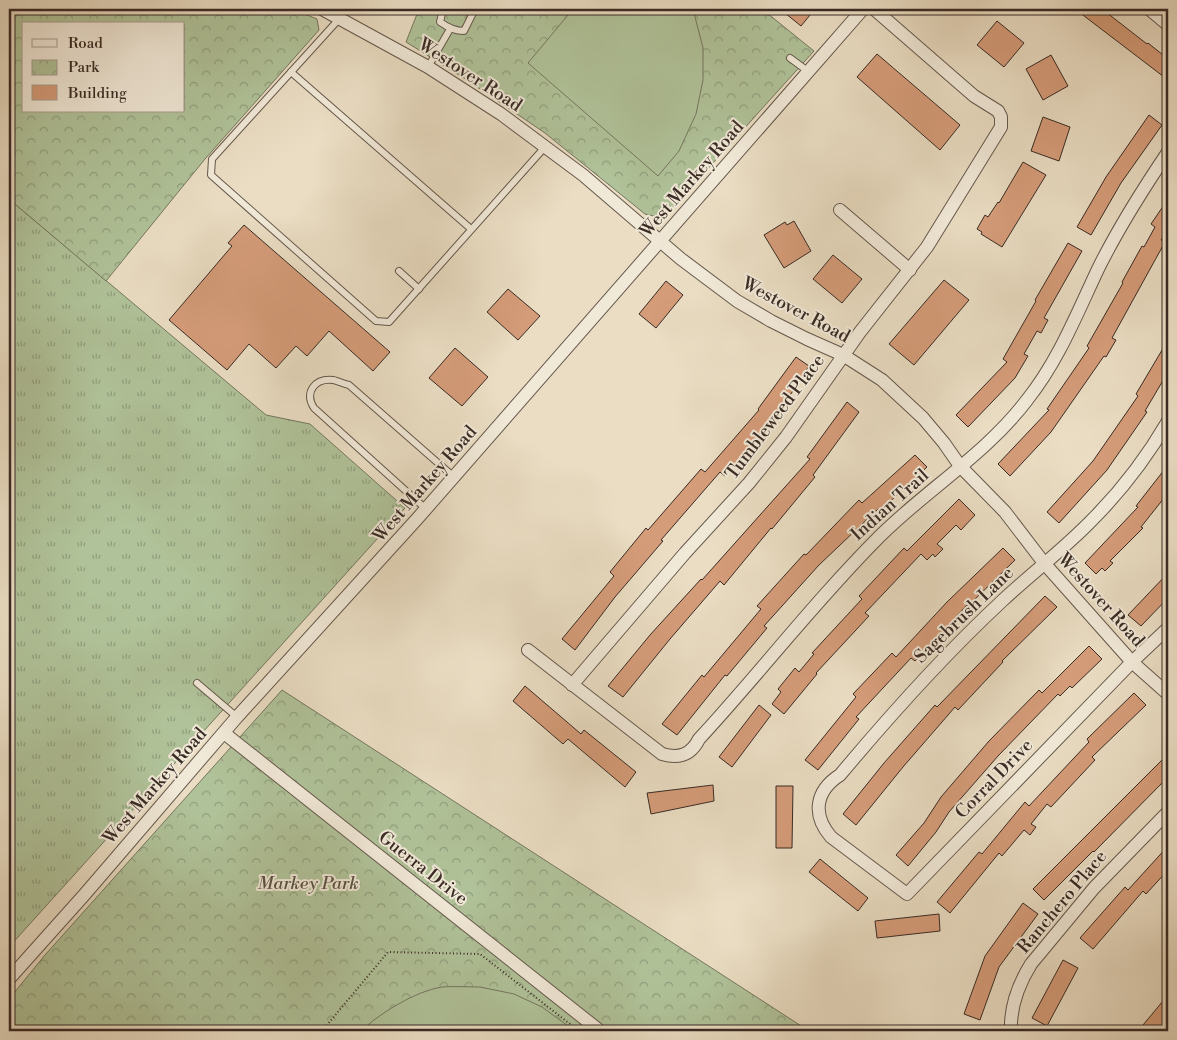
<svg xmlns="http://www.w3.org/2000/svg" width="1177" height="1040" viewBox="0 0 1177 1040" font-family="'Libre Bodoni',serif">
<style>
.grass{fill:url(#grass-tufts);stroke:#74765f}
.park{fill:url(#park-crowns);stroke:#74765f;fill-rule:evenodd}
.pitch{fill:#b0c299;stroke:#74765f}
.building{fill:#d59c79;stroke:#392b25}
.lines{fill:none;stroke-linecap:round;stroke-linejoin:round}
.service-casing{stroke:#65584c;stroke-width:8}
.minor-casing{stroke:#65584c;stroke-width:14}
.path{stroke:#392b25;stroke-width:2;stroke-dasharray:1 2.5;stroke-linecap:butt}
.service{stroke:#f1e9d8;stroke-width:6}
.minor{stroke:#f1e9d8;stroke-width:12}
.labels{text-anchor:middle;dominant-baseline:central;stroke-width:4;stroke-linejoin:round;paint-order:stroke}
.street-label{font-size:18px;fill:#392b25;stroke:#f1e9d8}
.park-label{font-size:18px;font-style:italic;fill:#575142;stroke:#f1e9d8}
</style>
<defs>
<pattern id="grass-tufts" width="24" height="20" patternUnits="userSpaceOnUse" patternTransform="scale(1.25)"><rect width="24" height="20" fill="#b0c299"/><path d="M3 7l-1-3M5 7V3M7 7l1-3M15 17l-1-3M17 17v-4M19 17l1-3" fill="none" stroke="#909e7d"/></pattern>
<pattern id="park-crowns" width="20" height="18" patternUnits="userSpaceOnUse" patternTransform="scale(1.25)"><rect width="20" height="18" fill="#b0c299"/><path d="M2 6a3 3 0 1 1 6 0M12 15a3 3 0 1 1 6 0" fill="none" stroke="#909e7d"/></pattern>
</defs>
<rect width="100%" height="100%" fill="#eaddc3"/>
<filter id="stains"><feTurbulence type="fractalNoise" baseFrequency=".004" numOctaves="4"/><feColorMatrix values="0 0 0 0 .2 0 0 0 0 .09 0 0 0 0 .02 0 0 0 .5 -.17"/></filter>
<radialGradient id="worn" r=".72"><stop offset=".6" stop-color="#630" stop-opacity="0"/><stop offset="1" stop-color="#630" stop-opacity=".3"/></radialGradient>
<path class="grass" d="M9,199l257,216 44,9 95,84 -396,439z"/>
<g class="park">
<path d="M9,9h283l25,10 2,11 -114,129 -99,122 -97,-82zM24,24h160v87h-160z"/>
<path d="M419,9h343l52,42 -146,162 -10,4 -13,-3 -100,-81 -78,-53 -61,-38z"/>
<path d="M282,690l527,341h-800v-32l36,-44z"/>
</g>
<g class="pitch">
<path d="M573,9h120l10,39v32l-7,34 -17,37 -21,25 -130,-113z"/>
<path d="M480,987l34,7 28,13 33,24h-214c19,-18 55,-40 81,-44 12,-1 26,0 38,0z"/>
</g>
<g class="building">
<path d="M780,9h35l-14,17z"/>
<path d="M1075,9h27l45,35 1,-1 20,16v21z"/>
<path d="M997,21l27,22 -20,24 -27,-22z"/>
<path d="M877,54l83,71 -20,25 -83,-73z"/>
<path d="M1051,55l17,31 -25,14 -17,-31z"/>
<path d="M1149,115l13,10 -41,58 -30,52 -14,-8 29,-50z"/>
<path d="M1043,117l27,10 -11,34 -28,-10z"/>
<path d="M1023,162l23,13 -44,72 -21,-13 1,-2 -5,-3 8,-14 3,2 10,-15 1,1z"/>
<path d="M1168,199v31l-7,10 4,2 -53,96 4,2 -10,17 -2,-1 -53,76 -41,44 -12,-12 51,-54 -2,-1 42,-61 -2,-2 36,-63 -1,-1 20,-36 2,1 11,-20 -4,-3z"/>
<path d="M794,221l17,30 -27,17 -20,-33 21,-13 2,3z"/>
<path d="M244,225l146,127 -17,19 -44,-40 -22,25 -11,-10 -20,22 -27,-24 -22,26 -58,-50 63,-74 -4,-3z"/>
<path d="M1068,243l14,8 -38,67 4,2 -7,13 -4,-2 -13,23 4,2 -13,22 -47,49 -12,-12 51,-53 -4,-3 33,-58 -1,-1z"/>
<path d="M833,255l29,24 -20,24 -29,-24z"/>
<path d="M944,280l25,20 -55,65 -25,-21z"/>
<path d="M666,281l17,14 -27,33 -17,-14z"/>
<path d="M508,289l32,27 -22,24 -31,-28z"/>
<path d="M1168,340v32l-23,39 2,1 -40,58 -48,53 -12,-11 46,-51 45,-65 -2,-2z"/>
<path d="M455,348l33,29 -26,29 -33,-28z"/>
<path d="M796,357l13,9 -35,54 -49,56 -5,-4 -59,68 2,1 -48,56 -40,53 -13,-11 52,-63 -4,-4 36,-44 2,2 53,-61 4,3 54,-62 -1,-1z"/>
<path d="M847,402l12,10 -46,63 2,2 -43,52 -1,-1 -47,57 -4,-4 -50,58 -47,58 -15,-11 42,-51 51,-56 1,1 108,-121 -3,-2z"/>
<path d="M915,455l12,12 -47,44 -2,-2 -59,56 -55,61 3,2 -40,48 -2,-1 -48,60 -15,-11 40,-49 2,2 57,-68 -4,-3 47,-52 2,1 53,-55 3,3z"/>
<path d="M1168,465v28l-27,34 2,1 -33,33 3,2 -8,8 -3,-3 -6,6 -11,-11 53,-56 -2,-1z"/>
<path d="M959,499l16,16 -14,15 -5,-5 -19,19 6,5 -8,8 -2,-3 -6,6 -6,-6 -56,59 4,3 -53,57 1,1 -33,40 -12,-10 9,-12 -3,-3 17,-21 4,4 15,-18 -2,-1 50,-54 -3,-3 45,-48 3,3z"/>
<path d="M1003,548l12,12 -47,46 -1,-1 -52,56 -4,-3 -55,59 3,2 -41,51 -13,-10 51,-63 -3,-3 39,-41 4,4 51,-55z"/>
<path d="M1168,573v25l-27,28 -13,-11z"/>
<path d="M1045,596l12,11 -55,54 1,1 -45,48 -3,-3 -52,60 -47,58 -13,-11 41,-51 51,-58 2,2z"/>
<path d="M1089,646l13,13 -30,29 -2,-2 -10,10 -2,-2 -60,62 -49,56 -13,20 -28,34 -12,-11 28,-32 17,-26 48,-56 50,-51 3,3z"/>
<path d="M525,686l56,48 3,-4 52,42 -11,15 -57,-48 -5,5 -50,-43z"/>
<path d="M1134,693l12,12 -54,52 3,3 -44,47 -4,-3 -16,20 5,3 -6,8 -6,-5 -22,26 -3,-3 -49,60 -13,-11 42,-50 3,2 43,-52 4,4 60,-64 -2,-3z"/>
<path d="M759,705l12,10 -39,52 -13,-10z"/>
<path d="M1168,754v23l-74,75 -1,-1 -49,49 -11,-11z"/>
<path d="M713,785l1,16 -63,13 -4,-21z"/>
<path d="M776,786h17l-1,62h-16z"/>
<path d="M1168,846v24l-22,24 -3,-3 -50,58 -13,-11 45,-51 3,3z"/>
<path d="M820,859l48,39 -10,13 -49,-39z"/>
<path d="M1023,903l15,11 -39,53 -19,53 -16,-6 21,-58z"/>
<path d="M939,914l1,17 -63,7 -2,-17z"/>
<path d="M1063,960l15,8 -31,58 -15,-8z"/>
<path d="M1168,995v26l-8,10h-22z"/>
</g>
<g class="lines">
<g class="service-casing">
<g id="service">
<path d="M443,9l-3,13c7,5 15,9 24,9l11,-22"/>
<path d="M340,18l-128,141 -1,16 165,146 13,1 156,-175"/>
<path d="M790,58l19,14"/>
<path d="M428,67l22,-38"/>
<path d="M291,72l180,157"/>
<path d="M399,271l20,18"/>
<path d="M426,509l-112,-101c-10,-16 1,-30 19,-28 5,1 11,4 16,5l105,92"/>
<path d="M197,683l40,34"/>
</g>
</g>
<g class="minor-casing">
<g id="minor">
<path d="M322,9l106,58 73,47 82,61 98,84 56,42 34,20 36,18 36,16 39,25 41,38 21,25 16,23 45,46 39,51 88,99 36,32"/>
<path d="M1149,9l19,16"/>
<path d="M840,210l70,60"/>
<path d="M1168,421c-21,36 -46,69 -76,99 -28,29 -60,53 -90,81 -58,54 -111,113 -162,174 -25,16 -28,40 -9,62l76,57 225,-232 36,-34"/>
<path d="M528,650l134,104c17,5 29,1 37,-15 61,-66 116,-138 180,-202 47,-47 107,-83 148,-137 32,-40 50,-87 72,-133 20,-40 44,-78 69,-115"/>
<path d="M572,685l113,-132 64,-70 37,-46 74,-105 67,-85 74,-120v-10l-3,-6 -24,-15 -100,-87"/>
<path d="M224,733l376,298"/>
<path d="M9,979l76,-85 152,-177 180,-198 446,-510"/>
<path d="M1011,1031c-1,-24 7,-46 20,-67l63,-76 74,-76"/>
</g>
</g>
<path class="path" d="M322,1031l66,-79 92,2 99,77"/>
<use href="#service" class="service"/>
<use href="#minor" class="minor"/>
</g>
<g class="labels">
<g class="street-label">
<text transform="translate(470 75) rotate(33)">Westover Road</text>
<text transform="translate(692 179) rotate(-49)">West Markey Road</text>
<text transform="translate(796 310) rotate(28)">Westover Road</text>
<text transform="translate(775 417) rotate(-53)">Tumbleweed Place</text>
<text transform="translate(425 484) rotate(-49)">West Markey Road</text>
<text transform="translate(890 505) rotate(-42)">Indian Trail</text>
<text transform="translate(1101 600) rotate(48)">Westover Road</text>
<text transform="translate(964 615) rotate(-44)">Sagebrush Lane</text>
<text transform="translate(994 779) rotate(-46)">Corral Drive</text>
<text transform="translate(155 786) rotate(-49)">West Markey Road</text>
<text transform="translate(423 868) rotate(38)">Guerra Drive</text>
<text transform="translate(1062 902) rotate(-50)">Ranchero Place</text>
</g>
<g class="park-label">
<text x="308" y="883">Markey Park</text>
</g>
</g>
<rect width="1177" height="1040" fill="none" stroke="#eaddc3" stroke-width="30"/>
<rect x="10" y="10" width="1157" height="1020" fill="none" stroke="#392b25" stroke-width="2.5"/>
<rect x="15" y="15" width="1147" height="1010" fill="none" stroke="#392b25"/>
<rect x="22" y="22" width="162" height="90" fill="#f1e9d8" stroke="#a79d90"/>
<rect x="32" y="39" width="25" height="8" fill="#f1e9d8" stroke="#a79d90"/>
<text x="68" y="48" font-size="15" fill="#392b25">Road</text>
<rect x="32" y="60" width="25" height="15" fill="url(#park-crowns)" stroke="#a79d90"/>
<text x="68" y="72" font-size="15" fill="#392b25">Park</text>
<rect x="32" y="85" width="25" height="15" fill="#d59c79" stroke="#a79d90"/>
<text x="68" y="98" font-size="15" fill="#392b25">Building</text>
<rect width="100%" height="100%" filter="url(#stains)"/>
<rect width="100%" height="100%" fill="url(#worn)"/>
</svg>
